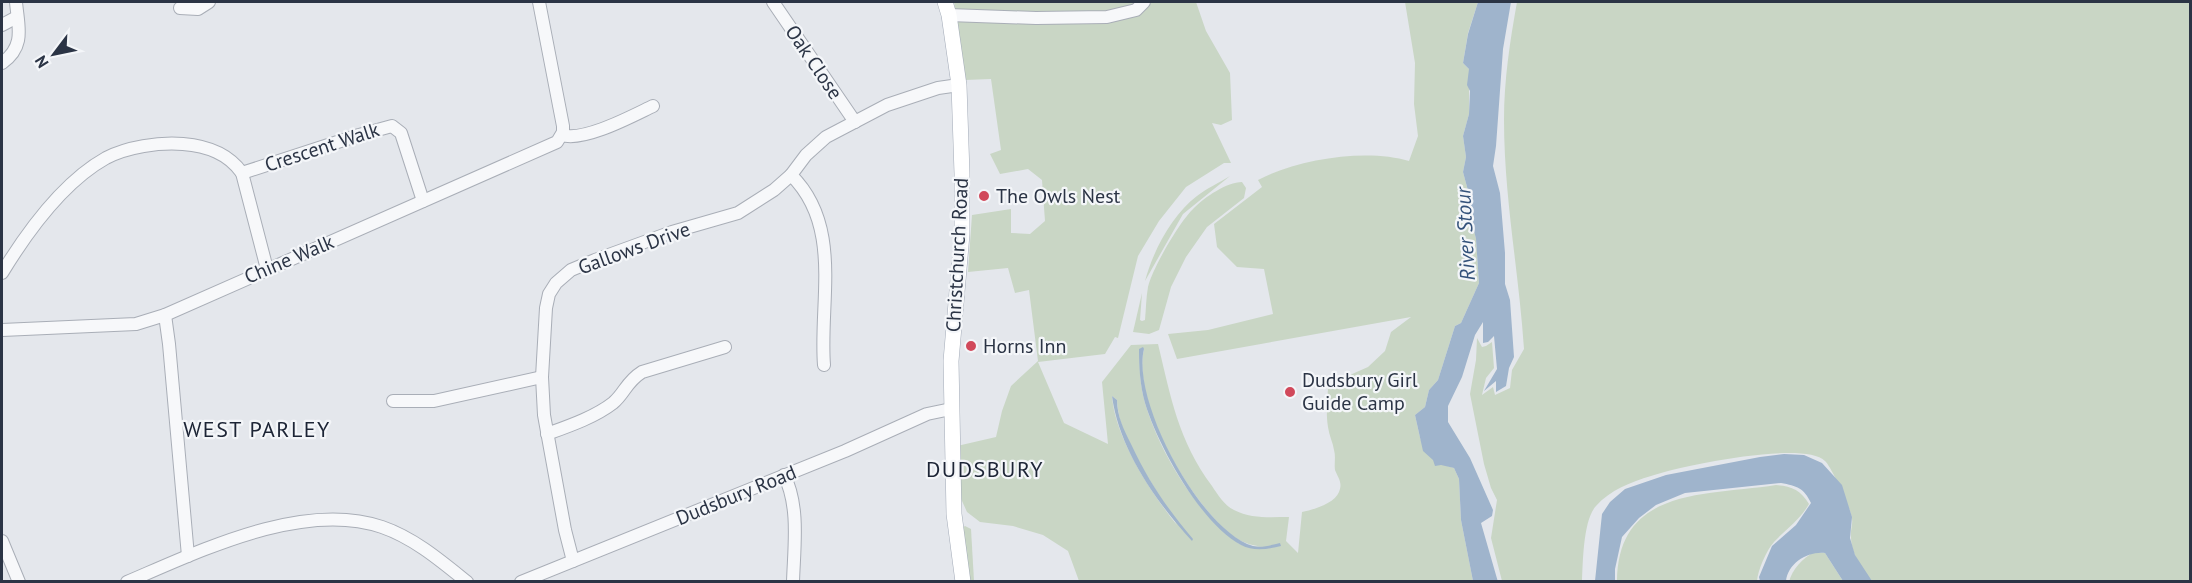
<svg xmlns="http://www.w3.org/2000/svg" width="2192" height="583" viewBox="0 0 2192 583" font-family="'PT Sans',sans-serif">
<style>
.green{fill:#c9d6c5;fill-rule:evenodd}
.water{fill:#9fb4cc}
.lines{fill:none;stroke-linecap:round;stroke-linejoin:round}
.minor-casing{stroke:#a9aeb7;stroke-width:14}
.major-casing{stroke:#a3abb8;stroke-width:16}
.minor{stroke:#f7f8fa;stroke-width:12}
.major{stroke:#fff;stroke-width:15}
.poi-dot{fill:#d1495b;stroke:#f4f6f9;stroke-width:2}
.labels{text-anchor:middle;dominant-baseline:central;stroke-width:4.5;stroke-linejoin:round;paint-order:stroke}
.street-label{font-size:20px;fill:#2b3445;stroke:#f4f6f9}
.poi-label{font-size:20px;fill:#2b3445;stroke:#f4f6f9;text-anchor:start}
.water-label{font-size:21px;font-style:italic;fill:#34527a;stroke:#f4f6f9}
.quarter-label{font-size:22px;letter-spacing:1.5px;fill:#1d2536;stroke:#f4f6f9}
</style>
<rect width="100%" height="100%" fill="#e4e7ec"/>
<g class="green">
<path d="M954,2h242l10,29 24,42 2,47 -11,5 -9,-2 19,40h-7l-38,24 -27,34 -21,35 -20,82 -3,-1 -10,17 -67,8 26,61 44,21 -6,-62 29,-37 27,-1c13,54 20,96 54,142 6,9 12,19 22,24 17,9 36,7 55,7l-3,24 12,12 4,-41c11,-2 33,-9 37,-20 4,-10 -1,-14 -4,-22 -1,-6 1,-13 -1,-20 -1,-7 -5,-15 -6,-23 -2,-12 -1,-25 0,-38l15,-11 25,-11 17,-16 6,-19 20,-15 -234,42 -9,-25 40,-4 65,-16 -9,-45 -27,-2 -20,-20 -3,-23 48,-37 -4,-7c39,-21 109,-32 151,-19l9,-25 -4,-32 1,-41 -10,-61h73l-10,31 -5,30 6,6v45l-6,22 3,21 -3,15 7,26v16l6,25 3,44 -18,40 -6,3 -17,54 -9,10 -4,17 -10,8c7,30 6,44 39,53l5,11 2,41 12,61h-394l-11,-30 -25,-16 -30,-9 -33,-4 -13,-10 -9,-20 -1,-46 39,-9 6,-26 9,-25 27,-25 -9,-71 -14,3 -7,-25 -40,4 4,-57 39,-6v24l19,1 15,-13 -3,-41 -14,-11 -28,5 -10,-20 11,-4 -10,-71 -26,1zM1140,349h4c-13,53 48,157 90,188 9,6 20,9 30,10 -6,-1 -16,0 -22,-2 -4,-1 -8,-6 -11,-8 -39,-31 -72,-87 -86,-134 -5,-18 -6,-36 -5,-54zM1112,396l5,4c1,41 41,89 60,125 -26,-32 -62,-87 -65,-129z"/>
<path d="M1517,2h673v579h-318c-11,-11 -21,-29 -21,-44 -1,-6 2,-12 1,-18 0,-8 -21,-53 -27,-58 -21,-21 -145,5 -174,15 -20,6 -41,14 -55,30 -13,14 -13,57 -14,75h-80l-11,-43 6,-38 -6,-12 -7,-24 -14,-70 6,-34 1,-22 5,9 4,-1 6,-4 2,26 -8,10 -4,17 11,-8 2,8 15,-7 2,-18 12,-21c-5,-76 -20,-152 -20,-229 0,-40 6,-79 13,-118z"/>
<path d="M1230,176l-47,38 -38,67c8,-30 27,-66 52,-85 10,-8 22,-13 33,-20z"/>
<path d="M1242,182l4,6 -2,10 -37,29 -21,30 -15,30 -12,43 -10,4 -16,-2 9,-39 -2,27 2,1 3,-1c1,-11 1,-22 3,-33 4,-18 32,-66 46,-79 11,-11 33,-26 48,-26z"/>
<path d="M1776,485c15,1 25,5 33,19 -9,16 -23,25 -35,38 -8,9 -16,28 -17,39h-140c1,-95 91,-85 159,-96z"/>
<path d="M965,526l6,3 3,52h-6l-8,-52z"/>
<path d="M1814,552l11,1 18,28 -54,1c3,-13 14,-24 25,-30z"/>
</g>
<g class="water">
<path d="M1478,2h33l-8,47 -7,97 -3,20 7,27 5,60v31l5,16 4,57 -5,11 -3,18 -10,6v-11l-12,10 13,-22 -3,-33 -6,6 -5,1v-21l-8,13 -13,42 -14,29v16l22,36 23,52 -1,6 -11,7 17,59 -25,-1 -12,-61 -2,-41 -5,-11 -13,-3 -6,1 -2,-6 -10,-9 -8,-36 10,-8 4,-17 9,-10 17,-54 6,-3 18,-40 -3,-44 -6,-25v-16l-7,-26 3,-15 -3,-21 6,-22 1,-23 -3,-6 2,-16 -6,-6 5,-29z"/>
<path d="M1143,347l1,2c-13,52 57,182 109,197 9,2 18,-1 27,-3l1,3c-13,3 -27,6 -40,-1 -40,-21 -83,-99 -96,-142 -5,-18 -6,-36 -6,-54z"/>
<path d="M1112,396l5,4c0,16 7,30 14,44 18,38 35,63 62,95l-1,2c-36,-39 -73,-92 -80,-145z"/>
<path d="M1784,454l20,1 18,8 20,22 10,32 -2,21 5,17 17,26h-29l-18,-28c-17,-2 -37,10 -39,28h-26l-1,-4 13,-31 24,-21 15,-22c-7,-15 -14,-17 -30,-20l-96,10 -29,12 -17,13 -17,19 -7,32v12h-20l7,-67 8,-12 15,-13 41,-14 94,-18z"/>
</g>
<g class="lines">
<g class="minor-casing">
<g id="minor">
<path d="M773,2l82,120"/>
<path d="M180,8l18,1 11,-7"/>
<path d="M949,15l87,3 71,-1 29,-7 8,-8"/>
<path d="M2,25l15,-8"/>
<path d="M2,63c24,-17 16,-37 14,-61"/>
<path d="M562,135c22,7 70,-19 91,-29"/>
<path d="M242,173l25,96"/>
<path d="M791,175c52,51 28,127 33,190"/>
<path d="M2,273c25,-41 61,-91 104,-115 21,-11 53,-16 77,-14 24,2 45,9 59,29l117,-38 33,-9 9,7 22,68"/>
<path d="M165,315l4,29 19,212"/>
<path d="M2,330l134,-6 29,-9 392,-173 6,-10v-6l-24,-124"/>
<path d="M393,401h41l108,-24"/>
<path d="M547,434c22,-8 48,-17 66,-31 12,-10 13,-21 29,-31l83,-25"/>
<path d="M784,475c16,31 10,73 9,107"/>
<path d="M2,541l17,41"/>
<path d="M573,561l-8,-31 -21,-115 -2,-38 4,-69 3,-14 7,-11 15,-13 24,-10 77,-28 66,-19 36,-23 17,-15 15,-20 20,-18 61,-32 51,-17 21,-3"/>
<path d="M127,582c73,-31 176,-82 255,-55 32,11 59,34 85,55"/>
<path d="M521,582l324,-131 82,-37 24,-5"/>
</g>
</g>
<g class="major-casing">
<path id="major" d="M945,2l4,13 10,70 3,89v60l-11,127 3,153 9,68"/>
</g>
<use href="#minor" class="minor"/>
<use href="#major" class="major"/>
</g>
<g class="poi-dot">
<circle cx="984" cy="196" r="6"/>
<circle cx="971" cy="346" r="6"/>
<circle cx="1290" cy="392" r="6"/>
</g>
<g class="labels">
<g class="street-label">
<text transform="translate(814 62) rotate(56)">Oak Close</text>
<text transform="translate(322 147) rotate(-18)">Crescent Walk</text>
<text transform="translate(634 248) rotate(-20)">Gallows Drive</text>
<text transform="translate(957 255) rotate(-87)">Christchurch Road</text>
<text transform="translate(289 259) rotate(-23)">Chine Walk</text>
<text transform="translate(736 495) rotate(-22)">Dudsbury Road</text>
</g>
<g class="poi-label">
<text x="996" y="196">The Owls Nest</text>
<text x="983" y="346">Horns Inn</text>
<text x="1302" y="380">Dudsbury Girl<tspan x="1302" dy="23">Guide Camp</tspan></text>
</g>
<g class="water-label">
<text transform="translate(1465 234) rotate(-93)">River Stour</text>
</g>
<g class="quarter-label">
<text x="257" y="429">WEST PARLEY</text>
<text x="985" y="469">DUDSBURY</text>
</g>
</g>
<rect width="2192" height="583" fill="none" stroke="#2b3445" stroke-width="6"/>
<g transform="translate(54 54) rotate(238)" stroke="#f4f6f9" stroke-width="4.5" paint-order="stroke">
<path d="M0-4.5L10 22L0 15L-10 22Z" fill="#2b3445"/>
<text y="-9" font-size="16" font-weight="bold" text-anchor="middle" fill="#2b3445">N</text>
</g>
</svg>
